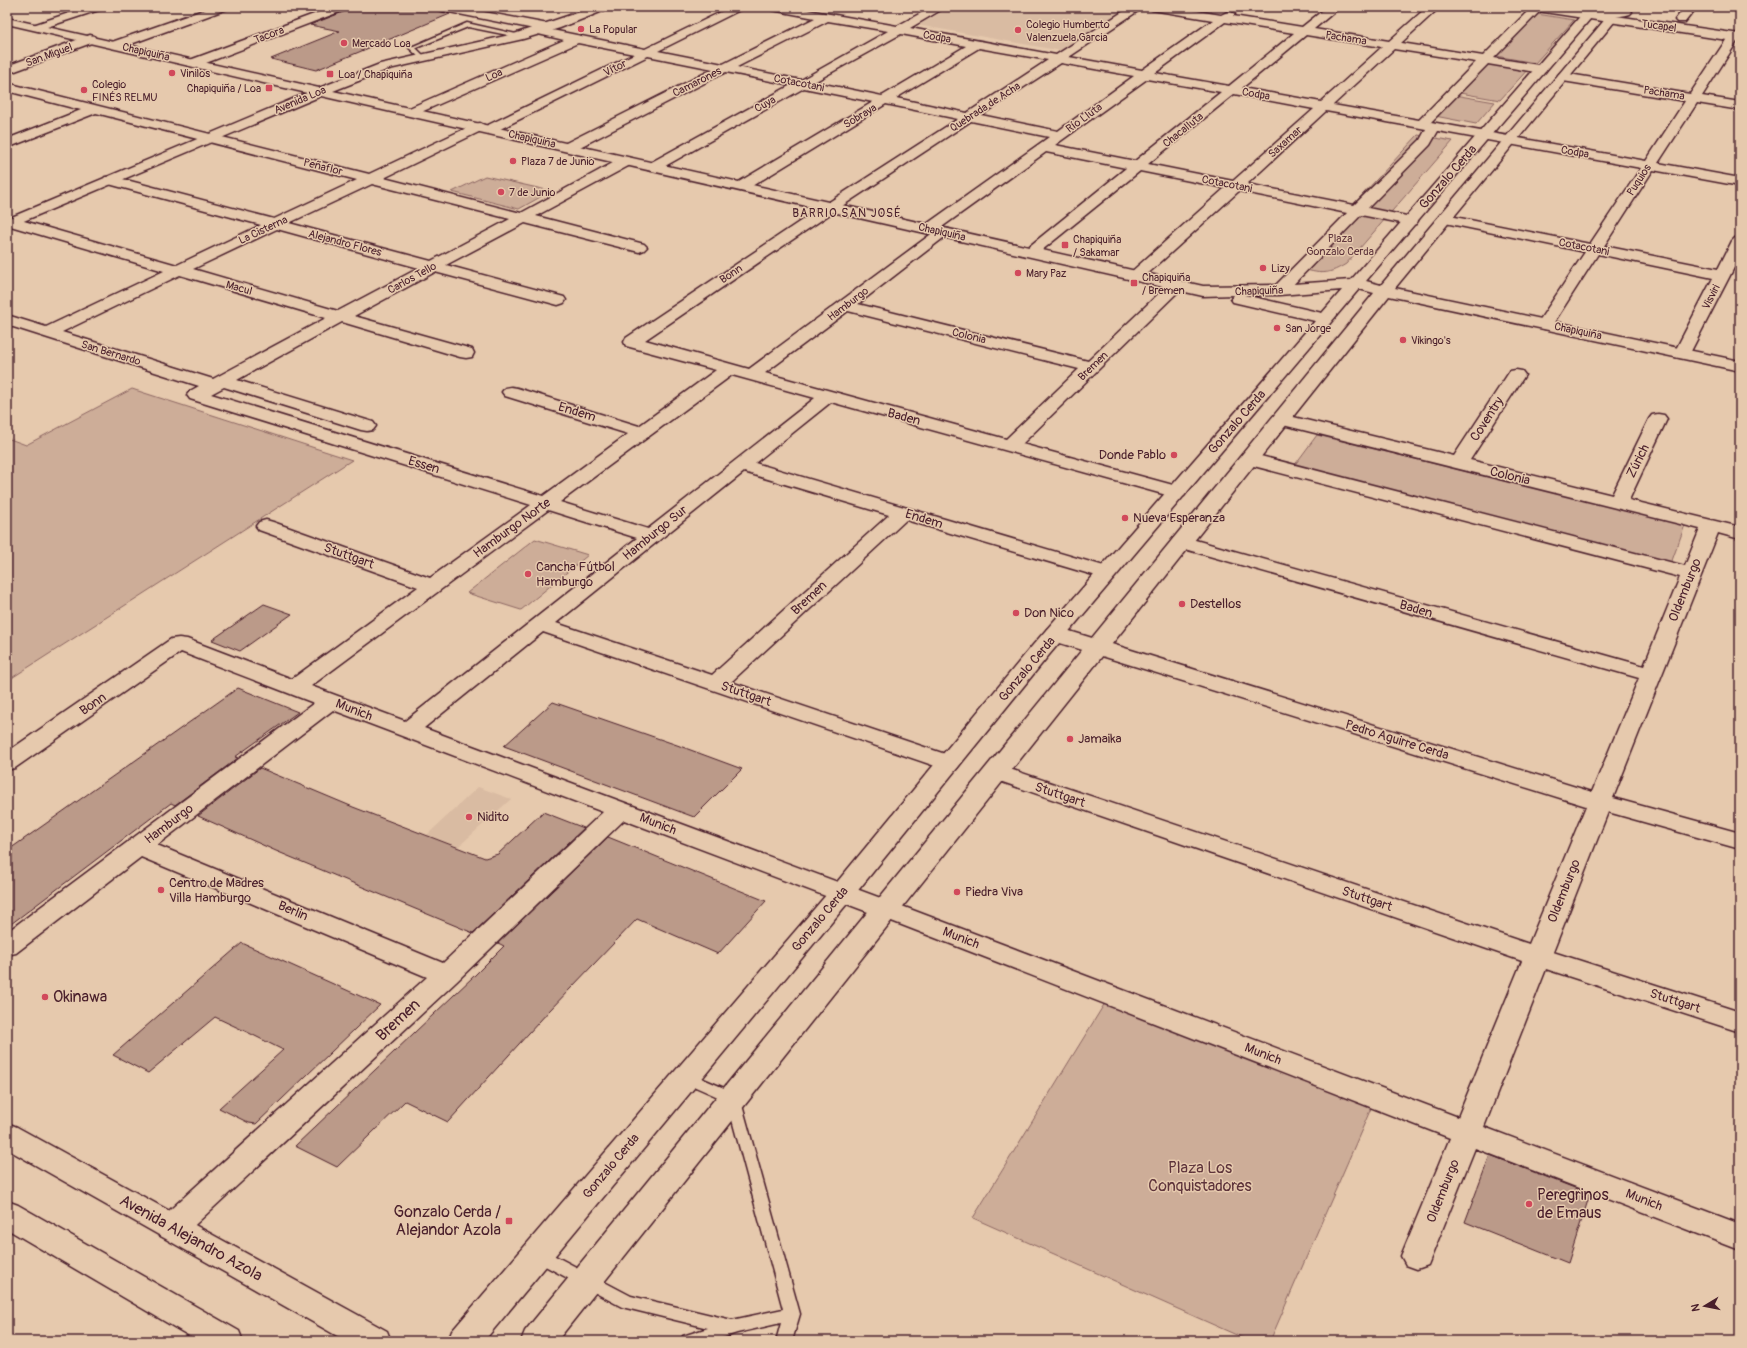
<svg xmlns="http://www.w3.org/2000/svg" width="1747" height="1348" viewBox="0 0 1747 1348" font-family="Pangolin,sans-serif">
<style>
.built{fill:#d9bba2}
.green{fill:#cdad98;stroke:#8c6662}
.building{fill:#bb9a89;stroke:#4a1f2b}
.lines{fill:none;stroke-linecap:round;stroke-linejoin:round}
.service-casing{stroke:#4a1f2b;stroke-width:3}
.minor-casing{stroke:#4a1f2b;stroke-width:3}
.tertiary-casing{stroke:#4a1f2b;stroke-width:3}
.secondary-casing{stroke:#4a1f2b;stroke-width:3}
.service{fill:#e6c9ad;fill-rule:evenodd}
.minor{fill:#e6c9ad;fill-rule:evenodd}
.tertiary{fill:#e6c9ad;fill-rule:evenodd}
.secondary{fill:#e6c9ad;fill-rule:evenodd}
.poi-dot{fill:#d1495b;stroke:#e6c9ad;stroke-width:1.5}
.labels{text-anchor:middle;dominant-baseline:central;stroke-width:3;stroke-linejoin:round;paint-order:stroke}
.far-poi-label{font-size:11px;fill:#4a1f2b;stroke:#e6c9ad;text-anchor:start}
.far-street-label{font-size:11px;fill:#4a1f2b;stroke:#e6c9ad}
.far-park-label{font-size:11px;fill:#5e343b;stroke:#e6c9ad}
.far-neighbourhood-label{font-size:12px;letter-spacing:1px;fill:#4a1f2b;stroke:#e6c9ad}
.street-label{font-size:13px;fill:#4a1f2b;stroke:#e6c9ad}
.poi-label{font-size:13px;fill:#4a1f2b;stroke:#e6c9ad;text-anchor:start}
.near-poi-label{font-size:16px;fill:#4a1f2b;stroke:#e6c9ad;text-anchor:start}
.near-street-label{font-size:16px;fill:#4a1f2b;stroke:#e6c9ad}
.near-park-label{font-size:16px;fill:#5e343b;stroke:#e6c9ad}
</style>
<rect width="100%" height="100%" fill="#e6c9ad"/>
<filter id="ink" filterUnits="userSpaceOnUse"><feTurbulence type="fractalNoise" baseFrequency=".025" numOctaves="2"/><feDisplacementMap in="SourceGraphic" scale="8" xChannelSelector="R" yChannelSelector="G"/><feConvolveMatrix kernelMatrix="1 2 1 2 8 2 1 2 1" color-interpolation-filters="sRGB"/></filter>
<g filter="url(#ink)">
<g class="built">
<path d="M951,7h177l-66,44 -144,-26z"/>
<path d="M478,787l33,12 -53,48 -31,-12z"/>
</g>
<g class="green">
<path d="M1537,14l37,6 -39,43 -39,-7z"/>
<path d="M1490,62l39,6 -29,32 -40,-7z"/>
<path d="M1454,95l41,7 -19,22 -41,-8z"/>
<path d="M1418,135l35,6 -107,123c-21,13 -28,9 -51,3z"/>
<path d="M485,176l66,15 -32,18 -67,-17z"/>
<path d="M132,389l220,71 -345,221v-243l19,7z"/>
<path d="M1317,435l368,90 -15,41 -379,-96z"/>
<path d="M535,539l53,16 -67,55 -54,-17z"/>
<path d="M1105,1003l267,103 -102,235h-20l-277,-123z"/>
</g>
<g class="building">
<path d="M350,7h82l6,4 12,3 -134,56 -45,-11 69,-28 -30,-6 38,-15z"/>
<path d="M264,604l28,10 -52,37 -28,-11z"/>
<path d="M238,688l60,24 -63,45 3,1 -63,47 -4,-2 -164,124v-76z"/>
<path d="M553,702l124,43 65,24 -48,48 -190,-71z"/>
<path d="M260,768l93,39 132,51 13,-4 45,-42 41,16 -111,105 -197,-82 -78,-35z"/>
<path d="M608,837l158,64 -48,53 -81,-35 -88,92 -101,111 -43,-21 -68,66 -42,-21 179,-170 30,-30 -6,-3z"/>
<path d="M242,943l138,62 -124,119 -7,-1 -30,-15 64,-58 -34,-17 -34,-16 -67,56 -35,-18z"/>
<path d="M1490,1155l100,39 -22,69 -103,-41z"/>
</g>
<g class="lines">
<g class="service-casing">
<g id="service">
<path d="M467,23l58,13 -3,2 -54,-11 -52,21 8,8v2h-4l-11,-10z"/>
<path d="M687,1072l51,22 2,4 60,216 -8,27h-16l5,-18 -44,10 -25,8h-31l2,-5 25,-8 -86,-21 -90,-48 -2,-5 2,-5 6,-2 93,49 101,24 51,-11 -56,-208 -45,-20 -2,-4 2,-4z"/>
</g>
</g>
<g class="minor-casing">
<g id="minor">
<path d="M87,7h17l-2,2 -61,20h-8l-2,-2 2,-2z"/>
<path d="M212,7h17l-2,2 -107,39h-8l-2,-3 2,-3z"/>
<path d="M333,7h16l-2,2 -149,57 -4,1 -6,-4 2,-3z"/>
<path d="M433,7h24l91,17 4,2 2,2 -2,2 93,19 86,-42h15l-88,44 65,13 92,-46 -43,-8 -6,-3h25l106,19 35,-19h14l-36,21 146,27 74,-48h14l-75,50 73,13 71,-50 -61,-10 -6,-3h28l47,8 8,-4 6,3 -2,2 69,11 25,-20h13l-26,22 75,12 38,-34h13l-39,36 82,13 49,-49h10l-1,3 -47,48 51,8 2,3 -2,3 -4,1 -53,-9 -57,58 215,39 39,-60 -122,-20 -4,-1 -2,-3 2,-3 4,-1 127,21 40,-60h8l2,3 -38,59 38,6v8l-43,-7 -39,60 82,15v8l-87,-16 -49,76 114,23 14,-28 3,-3 5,-2v20l-52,101 -6,1 -6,-1 -2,-4 39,-75 -115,-24 -47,73 -6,2 -6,-2 -2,-3 48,-72 -140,-29 -5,-1 -2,-3 2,-3 5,-1 145,29 51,-76 -203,-37 -8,14 -62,63 48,10 2,3 -2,3 -5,1 -50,-10 -76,78h-12l-2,-3 76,-77 -108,-22 -97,88h-12l-2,-3 2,-3 95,-85 -85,-17 -104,84h-10l-3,-3 3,-3 100,-81 -80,-16 -107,77h10l2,3 -93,72 230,57 83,-79h12l2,3 -163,159 162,44 3,4 -3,4 -7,2 -7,-2 -339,-94 -76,61 359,106 3,4 -3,4 -7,2 -7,-2 -194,-57 -175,162 226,76 4,5 -4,5 -8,2 -8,-2 -398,-136 -119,96 470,175 564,214 64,-156 -534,-184 -4,-5 4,-5 8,-2 8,2 525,177 57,-138 -539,-167 -3,-5 3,-5 8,-1 8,1 529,163 47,-114 -465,-132 -3,-4 3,-4 7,-2 7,2 456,128 36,-89 -438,-114 -2,-4 2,-4 7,-2 436,113 15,-37 -425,-106 -3,-4 3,-4 6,-1 173,42 56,-85 6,-1 6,1 3,4 -55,85 142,35 37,-76 3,-4 6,-1 6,1 3,4 -38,81 111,27v12l-22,-6 -105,265 127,35v16l-132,-37 -55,140 187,60v20l-194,-63 -62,158 256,97v26l-265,-102 -47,117 -11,4 -11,-4 -5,-9 49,-118 -574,-223 -252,-95 -168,162 -273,254 -11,4 -11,-4 -4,-9 4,-9 266,-241 -286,-120 -125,96 -9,2v-23l307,-229 -133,-51 -166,116 -8,2v-18l164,-113 8,-1 8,1 105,40 126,-92 -159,-57 -3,-4 3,-4 7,-2 7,2 157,56 101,-73 -341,-106 -3,-4 3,-4 9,-5 -192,-61v-10l39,12 118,-56 -157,-46v-6h10l160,46 84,-40 -156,-42 -2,-3 2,-3h10l159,42 83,-39 -261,-67 -89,35v-9l74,-29 -74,-19v-8l362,91 106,-50 5,-1 6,3 148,-72 -56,-11 -166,73 -5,-1 -2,-3 2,-3 157,-69 -30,-7 -2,-2 2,-2 -95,-19zM828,21l60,10 -87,49 -64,-13zM1225,22l69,11 -65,53 -74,-13zM901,34l65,12 -84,50 -68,-14zM1306,35l76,12 -61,55 -79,-14zM979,48l69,12 -81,53 -71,-15zM1394,49l82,13 -57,58 -86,-15zM648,56l65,13 -149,75 -2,3 2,3h10l152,-78 65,13 -143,79 -2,3 2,3h10l146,-82 69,14 -136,81 -2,3 2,3h10l139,-85 72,15 -132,85 -200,134 -2,4 2,4 90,24 -77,56 -122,-38 -6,-1 -6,1 -3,4 3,4 123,38 -85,62 -332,-102 13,-7 137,43 6,1 6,-1 3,-4 -3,-4 -136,-42 105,-58 118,35 6,1 6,-1 2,-4 -2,-4 -118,-33 81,-44 123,33 6,-2 2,-3 -2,-3 -118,-32 79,-42 114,29 5,-2 3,-3 -3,-3 -108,-28 96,-52 2,-3 -2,-3h-10l-101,55 -137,-35 99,-48 6,3 5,-1zM1061,63l73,13 -76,55 -77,-16zM1147,79l74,13 -86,69 -80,-16zM1234,94l80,15 -81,72 -85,-17zM1326,111l100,18 -6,11 -66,65 -107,-21zM971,121l78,16 -125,89 -2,3 2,3h10l-185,137 -104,-29 191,-130zM372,184l138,35 -79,42 -142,-38zM277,229l142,39 -81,43 -145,-42zM180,275l146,43 -113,61 -151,-47zM848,311l231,58 -73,70 -241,-66zM732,375l83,23 -167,131 -88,-27zM744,472l145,43 -177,160 -156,-52zM548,510l89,28 -232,183 -94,-35zM333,710l270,102 -160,151 -286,-118z"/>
<path d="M1685,7h12l-12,15h-8l-2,-2z"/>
<path d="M90,35l4,1 2,3 -2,3 -87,32v-8z"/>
</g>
</g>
<g class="tertiary-casing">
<path id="tertiary" d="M594,7h16l-2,2 -48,19 -37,11 -134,30 -56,22 870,195 76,-1 72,-5 232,-267 20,-4 27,1 2,2 -2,2c-12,4 -26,1 -39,4l-225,263 15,4 226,-268h8l2,2 -2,2 -220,267 345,73v10l-351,-75 -832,1045h-36l4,-10 849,-1038 -15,-4 -310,366 -198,244 -367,442h-36l4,-10 381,-444 200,-242 282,-324 -82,-19 -2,-3 3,-4 -31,1 -882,-200 -314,132v-9l300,-126 -300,-69v-6l312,70 61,-24 134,-30zM1342,290l-20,23 -78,-18h35z"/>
</g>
<g class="secondary-casing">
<g id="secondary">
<path d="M1525,7h29l186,27v8l-209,-32z"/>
<path d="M7,1123l10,4 370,204 4,10h-45l-339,-192z"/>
<path d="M7,1201l11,4 221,126 4,10h-45l-191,-112z"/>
</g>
</g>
<use href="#service" class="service"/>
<use href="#minor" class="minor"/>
<use href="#tertiary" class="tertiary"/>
<use href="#secondary" class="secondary"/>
</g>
</g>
<g class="poi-dot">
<circle cx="581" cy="29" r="4"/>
<circle cx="1018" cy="30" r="4"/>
<circle cx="344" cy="43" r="4"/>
<circle cx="172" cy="73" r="4"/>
<rect x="326" y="70" width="8" height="8" rx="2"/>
<rect x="265" y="84" width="8" height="8" rx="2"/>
<circle cx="84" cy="90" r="4"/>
<circle cx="513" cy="161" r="4"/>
<circle cx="501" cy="192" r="4"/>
<rect x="1061" y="241" width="8" height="8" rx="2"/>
<circle cx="1263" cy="268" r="4"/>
<circle cx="1018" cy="273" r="4"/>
<rect x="1130" y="279" width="8" height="8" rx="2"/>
<circle cx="1277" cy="328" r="4"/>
<circle cx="1403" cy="340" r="4"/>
<circle cx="1174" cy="455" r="4"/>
<circle cx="1125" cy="518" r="4"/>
<circle cx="528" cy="574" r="4"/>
<circle cx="1182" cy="604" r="4"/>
<circle cx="1016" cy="613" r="4"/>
<circle cx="1070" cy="739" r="4"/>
<circle cx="469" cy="817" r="4"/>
<circle cx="161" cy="890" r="4"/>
<circle cx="957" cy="892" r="4"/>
<circle cx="45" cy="997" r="4"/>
<circle cx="1529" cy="1204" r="4"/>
<rect x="505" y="1217" width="8" height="8" rx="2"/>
</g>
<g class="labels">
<g class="far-poi-label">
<text x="1026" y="24">Colegio Humberto<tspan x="1026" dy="13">Valenzuela Garcia</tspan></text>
<text x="589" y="29">La Popular</text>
<text x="352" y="43">Mercado Loa</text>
<text x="180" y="73">Vinilos</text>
<text x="338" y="74">Loa / Chapiquiña</text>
<text x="92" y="84">Colegio<tspan x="92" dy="13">FINÉS RELMU</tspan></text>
<text x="261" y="88" text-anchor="end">Chapiquiña / Loa</text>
<text x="521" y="161">Plaza 7 de Junio</text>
<text x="509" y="192">7 de Junio</text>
<text x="1073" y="239">Chapiquiña<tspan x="1073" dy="13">/ Sakamar</tspan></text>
<text x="1271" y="268">Lizy</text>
<text x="1026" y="273">Mary Paz</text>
<text x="1142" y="277">Chapiquiña<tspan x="1142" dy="13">/ Bremen</tspan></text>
<text x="1285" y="328">San Jorge</text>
<text x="1411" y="340">Vikingo's</text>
</g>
<g class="far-street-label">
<text transform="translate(1659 26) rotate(8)">Tucapel</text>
<text transform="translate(269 35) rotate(-21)">Tacora</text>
<text transform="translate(937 37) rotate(10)">Codpa</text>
<text transform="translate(1346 38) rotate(9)">Pachama</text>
<text transform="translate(146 52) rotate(13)">Chapiquiña</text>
<text transform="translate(49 55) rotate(-20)">San Miguel</text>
<text transform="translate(615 68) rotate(-26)">Vítor</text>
<text transform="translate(494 75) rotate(-24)">Loa</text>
<text transform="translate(697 82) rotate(-27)">Camarones</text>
<text transform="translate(799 83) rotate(11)">Cotacotani</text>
<text transform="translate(1664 93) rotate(9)">Pachama</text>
<text transform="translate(1256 94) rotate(10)">Codpa</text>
<text transform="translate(300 100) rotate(-23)">Avenida Loa</text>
<text transform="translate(765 104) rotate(-29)">Cuya</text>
<text transform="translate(985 107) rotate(-33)">Quebrada de Acha</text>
<text transform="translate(860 116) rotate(-31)">Sobraya</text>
<text transform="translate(1084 118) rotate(-36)">Río Lluta</text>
<text transform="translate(1183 130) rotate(-39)">Chacalluta</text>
<text transform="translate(532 139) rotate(13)">Chapiquiña</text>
<text transform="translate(1285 142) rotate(-42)">Saxamar</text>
<text transform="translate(1575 152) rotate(10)">Codpa</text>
<text transform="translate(323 167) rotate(14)">Peñaflor</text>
<text transform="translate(1639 180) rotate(-57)">Puquios</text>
<text transform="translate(1227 184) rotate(11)">Cotacotani</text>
<text transform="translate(263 230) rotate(-25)">La Cisterna</text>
<text transform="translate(942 232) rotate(13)">Chapiquiña</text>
<text transform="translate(345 243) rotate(15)">Alejandro Flores</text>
<text transform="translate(1584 247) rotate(11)">Cotacotani</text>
<text transform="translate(731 274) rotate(-34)">Bonn</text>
<text transform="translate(412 278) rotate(-29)">Carlos Tello</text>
<text transform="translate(239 288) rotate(16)">Macul</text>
<text transform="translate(1259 291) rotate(-2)">Chapiquiña</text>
<text transform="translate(1711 297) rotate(-63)">Visviri</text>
<text transform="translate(848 304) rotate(-37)">Hamburgo</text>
<text transform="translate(1578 331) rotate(12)">Chapiquiña</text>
<text transform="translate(969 336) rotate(14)">Colonia</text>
<text transform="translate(111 353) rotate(17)">San Bernardo</text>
<text transform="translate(1093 366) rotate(-44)">Bremen</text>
</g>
<g class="far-park-label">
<text x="1340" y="238">Plaza<tspan x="1340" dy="13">Gonzalo Cerda</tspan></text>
</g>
<g class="far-neighbourhood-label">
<text x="847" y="213">BARRIO SAN JOSÉ</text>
</g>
<g class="street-label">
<text transform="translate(1448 177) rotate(-49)">Gonzalo Cerda</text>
<text transform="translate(577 412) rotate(17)">Endem</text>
<text transform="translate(904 417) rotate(15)">Baden</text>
<text transform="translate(1487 419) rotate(-57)">Coventry</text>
<text transform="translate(1237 422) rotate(-49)">Gonzalo Cerda</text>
<text transform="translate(1638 461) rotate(-64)">Zúrich</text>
<text transform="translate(424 465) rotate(17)">Essen</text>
<text transform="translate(1510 476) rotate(14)">Colonia</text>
<text transform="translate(924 519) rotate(17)">Endem</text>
<text transform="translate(512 528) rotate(-36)">Hamburgo Norte</text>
<text transform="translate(655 533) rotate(-39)">Hamburgo Sur</text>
<text transform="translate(349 556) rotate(20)">Stuttgart</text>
<text transform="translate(1685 590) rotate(-68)">Oldemburgo</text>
<text transform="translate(809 598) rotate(-43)">Bremen</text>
<text transform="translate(1416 609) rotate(16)">Baden</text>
<text transform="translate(1027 669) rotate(-50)">Gonzalo Cerda</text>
<text transform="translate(746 694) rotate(19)">Stuttgart</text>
<text transform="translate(93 704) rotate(-35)">Bonn</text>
<text transform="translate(354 710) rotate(21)">Munich</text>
<text transform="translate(1397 740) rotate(17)">Pedro Aguirre Cerda</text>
<text transform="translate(1060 795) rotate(19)">Stuttgart</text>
<text transform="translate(169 824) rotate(-37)">Hamburgo</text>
<text transform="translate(658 824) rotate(21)">Munich</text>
<text transform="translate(1564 891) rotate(-68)">Oldemburgo</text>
<text transform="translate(1367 899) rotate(19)">Stuttgart</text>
<text transform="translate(293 911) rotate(23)">Berlin</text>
<text transform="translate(820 919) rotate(-50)">Gonzalo Cerda</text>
<text transform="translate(961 938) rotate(21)">Munich</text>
<text transform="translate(1675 1001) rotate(18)">Stuttgart</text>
<text transform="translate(1263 1054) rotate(21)">Munich</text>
<text transform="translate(611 1166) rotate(-50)">Gonzalo Cerda</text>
<text transform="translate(1443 1191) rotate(-68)">Oldemburgo</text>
<text transform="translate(1644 1200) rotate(21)">Munich</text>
</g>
<g class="poi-label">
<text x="1166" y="455" text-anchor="end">Donde Pablo</text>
<text x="1133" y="518">Nueva Esperanza</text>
<text x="536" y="567">Cancha Fútbol<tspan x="536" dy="15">Hamburgo</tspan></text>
<text x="1190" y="604">Destellos</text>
<text x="1024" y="613">Don Nico</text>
<text x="1078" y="739">Jamaika</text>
<text x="477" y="817">Nidito</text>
<text x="169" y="883">Centro de Madres<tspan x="169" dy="15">Villa Hamburgo</tspan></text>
<text x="965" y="892">Piedra Viva</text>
</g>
<g class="near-poi-label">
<text x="53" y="997">Okinawa</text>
<text x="1537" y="1195">Peregrinos<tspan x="1537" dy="18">de Emaus</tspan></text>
<text x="501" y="1212" text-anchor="end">Gonzalo Cerda /<tspan x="501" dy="18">Alejandor Azola</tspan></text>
</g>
<g class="near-street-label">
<text transform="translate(398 1020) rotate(-43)">Bremen</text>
<text transform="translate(191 1238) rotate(29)">Avenida Alejandro Azola</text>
</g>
<g class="near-park-label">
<text x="1200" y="1168">Plaza Los<tspan x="1200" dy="18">Conquistadores</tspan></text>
</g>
</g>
<rect width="1747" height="1348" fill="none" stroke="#e6c9ad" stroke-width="24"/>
<rect x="12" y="12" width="1723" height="1324" fill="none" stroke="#4a1f2b" stroke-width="1.5" filter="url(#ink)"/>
<g transform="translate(1705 1306) rotate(260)" stroke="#e6c9ad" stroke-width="3" paint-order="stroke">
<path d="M0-3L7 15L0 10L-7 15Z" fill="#4a1f2b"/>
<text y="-6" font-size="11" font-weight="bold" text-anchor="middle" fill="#4a1f2b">N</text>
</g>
</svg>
